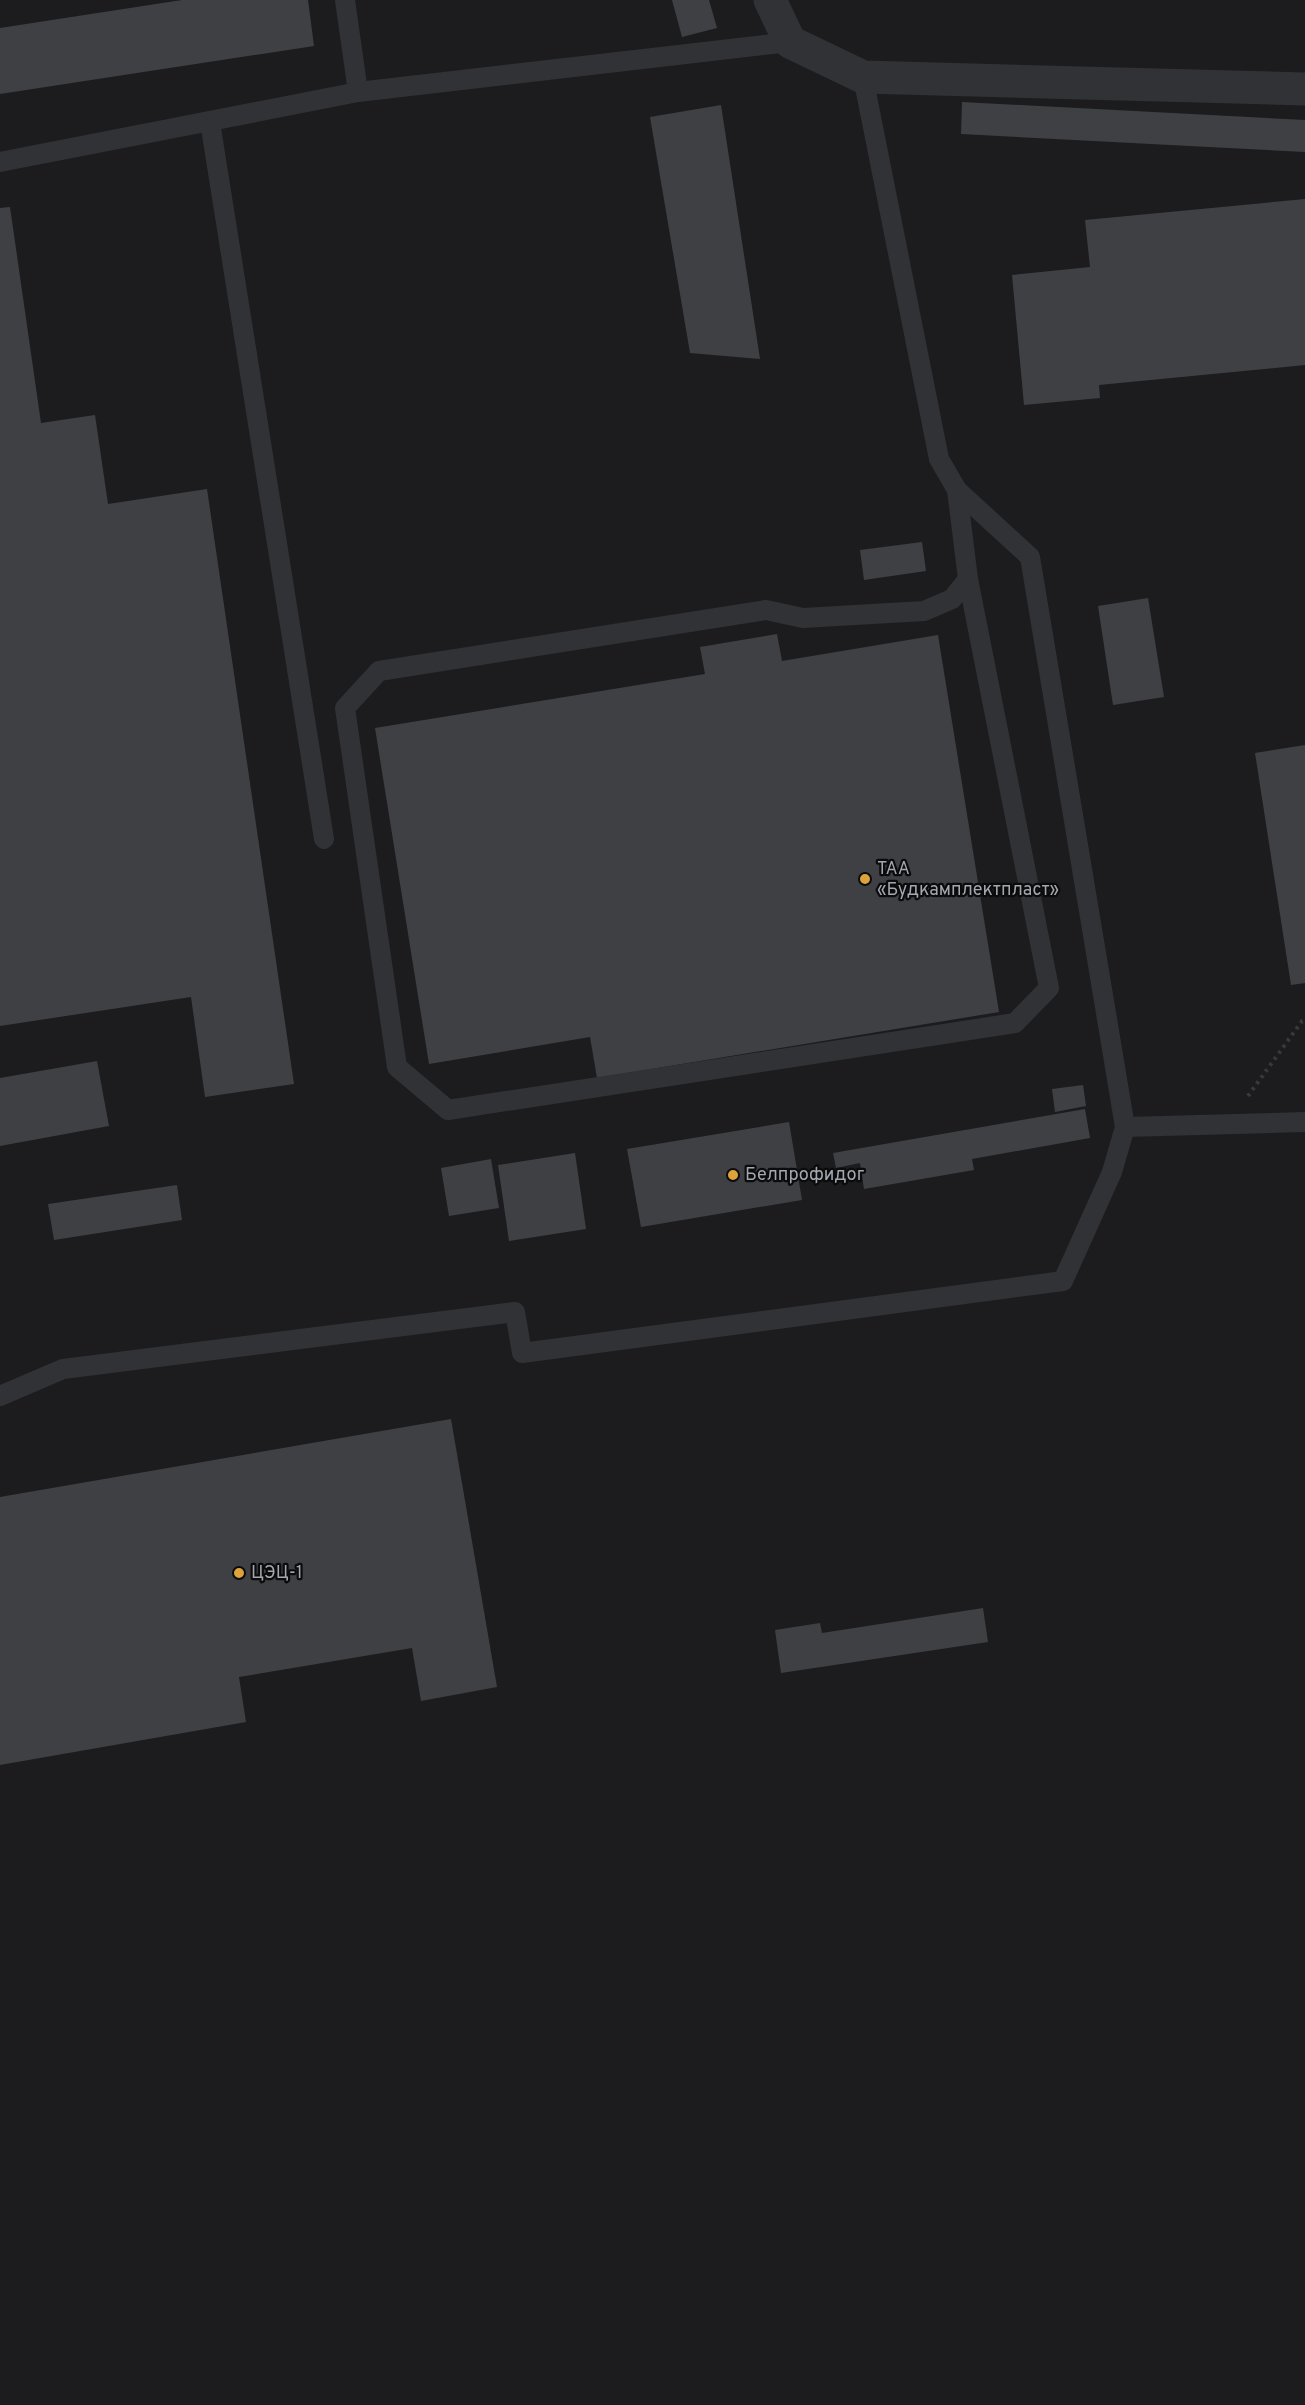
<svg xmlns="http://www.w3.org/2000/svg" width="1305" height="2405" viewBox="0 0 1305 2405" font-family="Overpass,sans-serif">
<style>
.built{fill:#1c1c1e}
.building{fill:#3f4044}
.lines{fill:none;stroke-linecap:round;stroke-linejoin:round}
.path{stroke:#37393c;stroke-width:4;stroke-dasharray:3 4.5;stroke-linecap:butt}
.lane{stroke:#313235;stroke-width:20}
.street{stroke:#313235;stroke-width:33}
.poi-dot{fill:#dea23b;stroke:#0b0b0c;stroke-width:2}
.labels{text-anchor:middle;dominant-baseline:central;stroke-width:4.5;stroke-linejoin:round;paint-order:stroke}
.poi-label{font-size:18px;fill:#a2a7b0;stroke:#0b0b0c;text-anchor:start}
</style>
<rect width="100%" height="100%" fill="#101011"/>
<rect class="built" x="0" y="0" width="1305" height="2405"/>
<g class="building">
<path d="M182,0h126l6,46 -314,48v-66z"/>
<path d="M672,0h37l8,28 -35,9z"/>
<path d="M962,102l343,18v32l-344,-18z"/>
<path d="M721,105l39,254 -70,-6 -40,-236z"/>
<path d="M1305,199v166l-206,20 1,13 -76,7 -12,-130 78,-8 -5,-47z"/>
<path d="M10,207l31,216 54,-8 13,89 99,-15 87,595 -89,13 -14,-100 -191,29v-818z"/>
<path d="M922,542l4,29 -62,9 -4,-30z"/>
<path d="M1148,598l16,99 -51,8 -15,-99z"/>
<path d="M777,634l5,27 156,-26 61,377 -402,66 -7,-41 -161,27 -54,-336 330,-54 -5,-27z"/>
<path d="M1305,745v238l-14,2 -36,-232z"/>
<path d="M97,1061l12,65 -109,20v-68z"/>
<path d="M1083,1085l3,21 -31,6 -3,-23z"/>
<path d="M1085,1109l5,29 -118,21 2,11 -110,19 -4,-26 -24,5 -3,-15z"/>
<path d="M789,1122l13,78 -161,27 -14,-78z"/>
<path d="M575,1153l11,76 -77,12 -11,-76z"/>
<path d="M491,1159l8,49 -50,8 -8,-48z"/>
<path d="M177,1185l5,35 -128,20 -6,-36z"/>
<path d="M451,1419l46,268 -76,14 -9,-53 -173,29 7,45 -246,43v-268z"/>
<path d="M983,1608l5,34 -207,31 -6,-43 45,-7 2,10z"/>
</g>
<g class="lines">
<path class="path" d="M1248,1096l54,-75 3,-1"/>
<g class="lane">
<path d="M345,0l13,92"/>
<path d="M210,122l114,717"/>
<path d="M0,162l358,-70 432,-50"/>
<path d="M957,490l11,89 -16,20 -28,12 -121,7 -37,-8 -387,61 -34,37 52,359 51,43 567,-87 34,-35 -81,-409"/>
<path d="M1125,1127l180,-5"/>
<path d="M0,1396l63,-27 452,-57 7,41 541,-72 49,-109 13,-45 -95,-570 -73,-67 -18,-31 -76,-382"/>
</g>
<path class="street" d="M770,0l20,42 73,35 442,12"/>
</g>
<g class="poi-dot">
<circle cx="865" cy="879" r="6"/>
<circle cx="733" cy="1175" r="6"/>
<circle cx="239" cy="1573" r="6"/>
</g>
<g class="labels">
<g class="poi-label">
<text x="877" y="869">ТАА<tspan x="877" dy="21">«Будкамплектпласт»</tspan></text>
<text x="745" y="1175">Белпрофидог</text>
<text x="251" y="1573">ЦЭЦ-1</text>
</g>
</g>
</svg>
